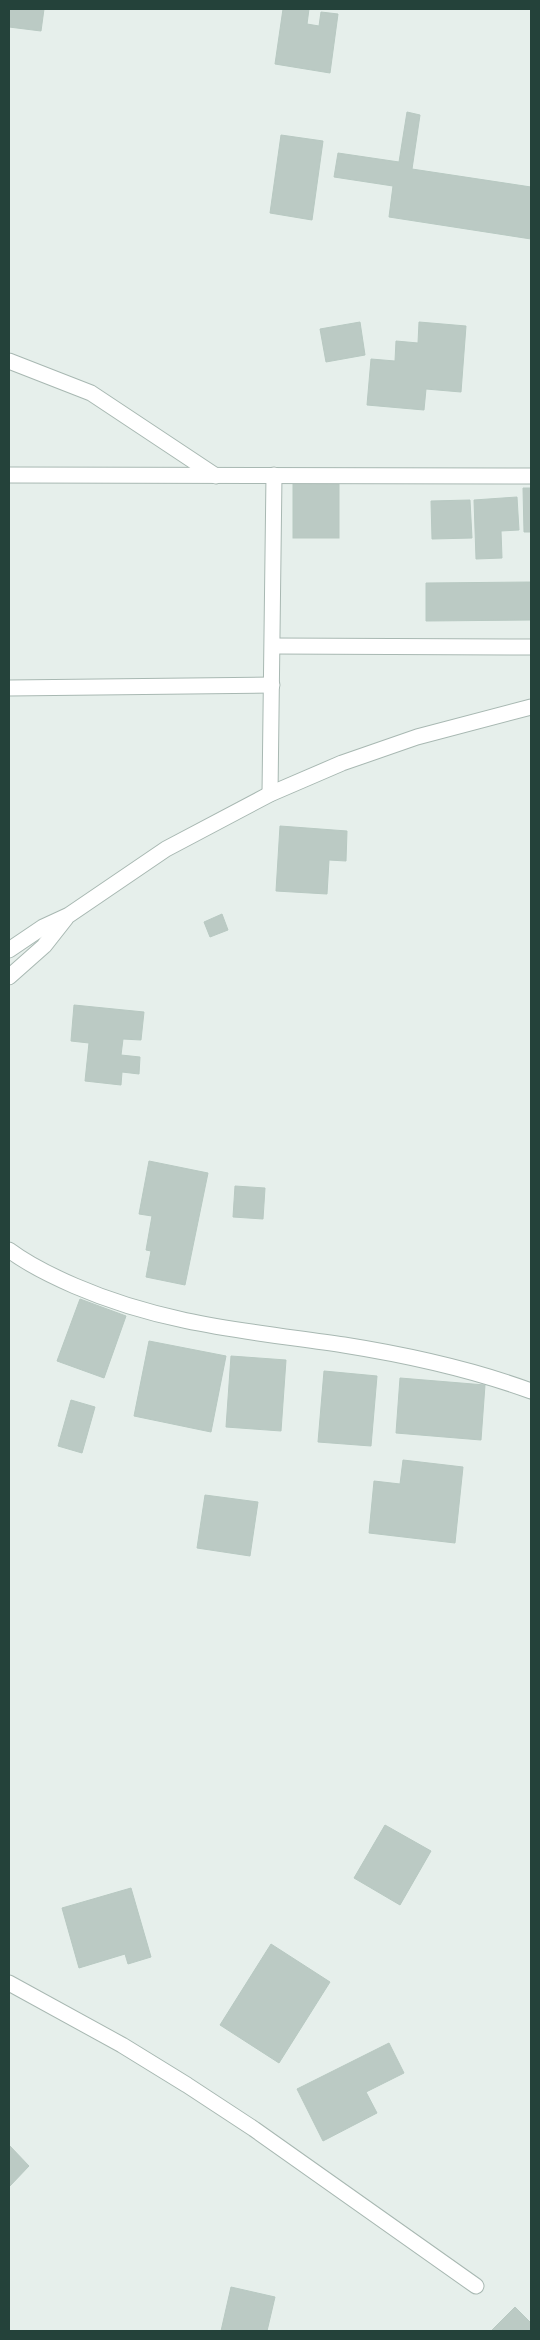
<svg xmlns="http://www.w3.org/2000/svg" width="540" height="2340" viewBox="0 0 540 2340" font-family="'PT Sans Narrow',sans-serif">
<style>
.building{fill:#bbcac4;stroke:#b8c9c2}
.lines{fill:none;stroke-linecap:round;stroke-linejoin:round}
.minor-casing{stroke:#a8b8b2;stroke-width:17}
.tertiary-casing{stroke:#a8b8b2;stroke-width:17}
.minor{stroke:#fff;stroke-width:15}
.tertiary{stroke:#fff;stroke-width:15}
</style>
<rect width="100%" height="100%" fill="#e6efeb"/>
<g class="building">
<path d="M9,9h35l-3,22 -32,-4z"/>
<path d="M283,9h26l-2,15 12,2 2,-14 17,2 -8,59 -55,-9z"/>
<path d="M407,112l13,3 -8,54 119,18v52l-142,-22 4,-31 -59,-9 4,-24 61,9z"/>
<path d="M281,135l42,6 -11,79 -42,-7z"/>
<path d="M360,322l5,33 -39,7 -6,-33z"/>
<path d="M419,322l47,4 -5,66 -35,-3 -2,21 -57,-5 4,-46 24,2 1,-20 22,2z"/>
<rect x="293" y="482" width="46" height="56"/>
<path d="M523,488h8v44h-7z"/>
<path d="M517,497l2,33 -18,1 1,27 -26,1 -2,-59z"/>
<path d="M470,500l2,38 -40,1 -1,-38z"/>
<path d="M531,582v38l-105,1v-38z"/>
<path d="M280,826l67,5 -1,30 -17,-1 -2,34 -51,-3z"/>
<path d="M222,914l6,16 -18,7 -6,-15z"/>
<path d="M74,1005l70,7 -3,28 -18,-1 -2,16 19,2 -1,17 -17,-2 -1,13 -36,-4 4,-38 -18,-2z"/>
<path d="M149,1161l59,12 -23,112 -39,-8 5,-26 -5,-1 6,-34 -13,-2z"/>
<path d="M235,1186l30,2 -2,31 -30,-2z"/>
<path d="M80,1299l46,17 -22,62 -47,-17z"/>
<path d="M149,1341l77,15 -15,76 -77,-16z"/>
<path d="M231,1356l55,4 -5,71 -55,-4z"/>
<path d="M324,1371l53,5 -6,70 -53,-4z"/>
<path d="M400,1378l85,7 -4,55 -85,-7z"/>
<path d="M71,1400l24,7 -13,46 -24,-7z"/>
<path d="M403,1460l60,7 -8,76 -86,-10 5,-52 26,3z"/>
<path d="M205,1495l53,7 -8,54 -53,-8z"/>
<path d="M385,1825l46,26 -31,54 -46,-27z"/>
<path d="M131,1888l20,69 -23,7 -3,-10 -46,14 -17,-60z"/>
<path d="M271,1944l59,38 -51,81 -59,-38z"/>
<path d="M389,2043l15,30 -38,19 11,21 -54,28 -26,-52z"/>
<path d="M9,2145l20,21 -20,21z"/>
<path d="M231,2287l44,10 -8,34h-46z"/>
<path d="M515,2307l16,16v8h-40z"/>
</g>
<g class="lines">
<g class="minor-casing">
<g id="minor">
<path d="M9,361l82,32 125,83"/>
<path d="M9,475l522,1"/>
<path d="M273,646l258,1"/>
<path d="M9,688l263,-3"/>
<path d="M270,794l4,-319"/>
<path d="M9,1250c20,15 43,26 66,36 90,39 174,45 269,59 63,10 127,24 187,46"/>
<path d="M9,1983l113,62 65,40 67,44 222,157"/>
</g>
</g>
<g class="tertiary-casing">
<g id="tertiary">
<path d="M9,950l34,-23 26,-12 97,-66 104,-55 72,-31 75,-26 114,-30"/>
<path d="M9,977l35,-31 22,-28"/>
</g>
</g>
<use href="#minor" class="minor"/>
<use href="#tertiary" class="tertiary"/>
</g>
<rect width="540" height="2340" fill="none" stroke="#24423a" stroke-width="20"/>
</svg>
